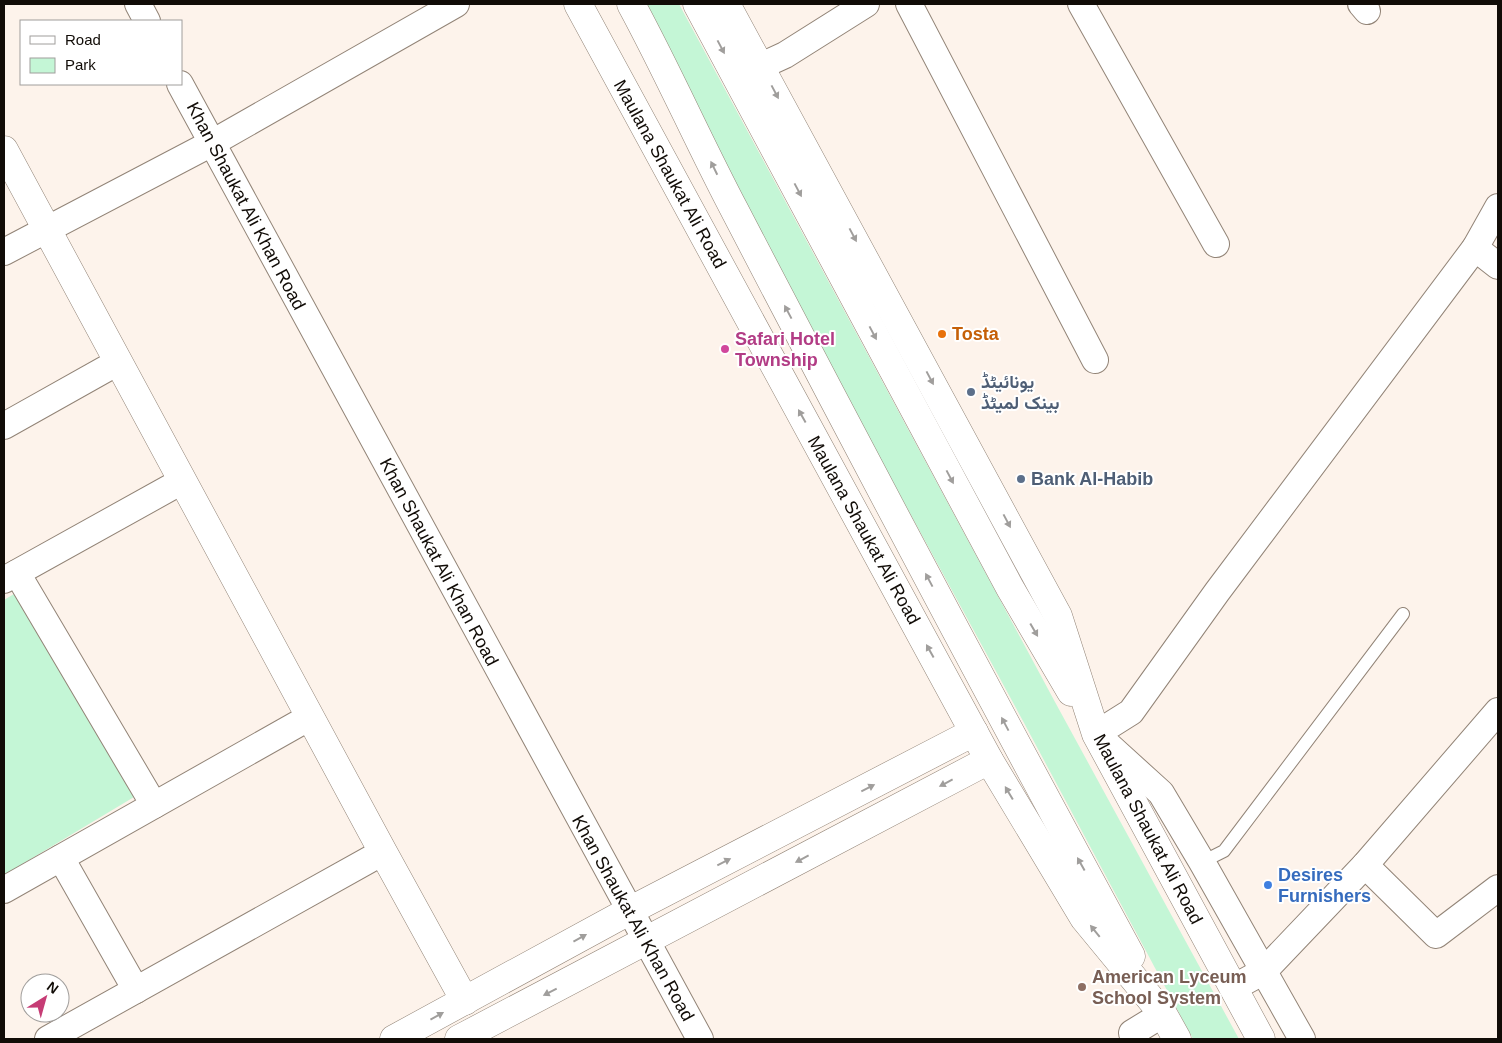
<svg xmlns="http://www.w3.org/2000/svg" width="1502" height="1043" viewBox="0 0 1502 1043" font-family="Helvetica,Vazirmatn,sans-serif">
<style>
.green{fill:#c4f6d6}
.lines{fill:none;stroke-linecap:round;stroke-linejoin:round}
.service-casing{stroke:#928477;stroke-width:14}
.minor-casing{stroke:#928477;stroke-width:28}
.tertiary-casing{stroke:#928477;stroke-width:29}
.secondary-casing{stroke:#928477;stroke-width:29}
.primary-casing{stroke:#928477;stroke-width:29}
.service{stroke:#fff;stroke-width:12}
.minor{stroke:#fff;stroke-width:26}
.tertiary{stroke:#fff;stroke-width:28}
.secondary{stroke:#fff;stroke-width:28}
.primary{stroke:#fff;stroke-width:28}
.oneway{fill:#a09e9c}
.food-dot{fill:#e8710a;stroke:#fff;stroke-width:2}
.hotel-dot{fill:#d1479c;stroke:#fff;stroke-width:2}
.service-dot{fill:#5c6f8a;stroke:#fff;stroke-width:2}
.shop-dot{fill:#3f7fe0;stroke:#fff;stroke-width:2}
.education-dot{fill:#8d6e63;stroke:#fff;stroke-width:2}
.labels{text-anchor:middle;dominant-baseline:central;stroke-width:4;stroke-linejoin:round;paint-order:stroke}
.street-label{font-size:18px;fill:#110c07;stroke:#fff}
.food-label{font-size:18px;font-weight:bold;fill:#c56008;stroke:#fff;text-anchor:start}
.hotel-label{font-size:18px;font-weight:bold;fill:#b23c85;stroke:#fff;text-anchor:start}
.service-label{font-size:18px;font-weight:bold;fill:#4e5e75;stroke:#fff;text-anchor:start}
.shop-label{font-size:18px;font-weight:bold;fill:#366cbe;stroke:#fff;text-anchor:start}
.education-label{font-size:18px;font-weight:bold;fill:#785e54;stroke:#fff;text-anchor:start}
</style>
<rect width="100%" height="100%" fill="#fdf3eb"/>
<g class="green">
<path d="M633,4h46l376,698 184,337h-46l-170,-318z"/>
<path d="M14,594l120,203 -130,78v-275z"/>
</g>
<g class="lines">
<g class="service-casing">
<path id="service" d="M1202,862l22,-11 179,-237"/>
</g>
<g class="minor-casing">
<g id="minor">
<path d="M138,4l9,17"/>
<path d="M909,4l186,356"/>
<path d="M1081,4l135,240"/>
<path d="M1361,4l6,7"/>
<path d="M761,66l24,-11 81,-51"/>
<path d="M180,84l520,955"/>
<path d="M1475,248l23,18"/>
<path d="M4,252l208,-109 244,-139"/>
<path d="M4,426l114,-64"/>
<path d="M17,573l137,232"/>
<path d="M4,580l178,-99"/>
<path d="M61,858l75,132"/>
<path d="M1365,865l71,70 62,-47"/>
<path d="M4,890l306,-173"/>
<path d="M1233,988l31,-17 101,-106 133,-154"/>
<path d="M48,1039l335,-187"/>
<path d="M1136,1039l-4,-6 31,-19"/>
<path d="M1302,1039l-100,-177 -41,-69 -65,-59 35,-22 86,-120 258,-344 23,-41"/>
</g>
</g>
<g class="tertiary-casing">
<path id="tertiary" d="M4,150l379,702 82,149"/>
</g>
<g class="secondary-casing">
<g id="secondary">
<path d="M394,1039l235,-128 345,-179"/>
<path d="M459,1039l530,-279"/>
</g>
</g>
<g class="primary-casing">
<g id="primary">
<path d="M578,4l411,756 95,158 79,96 14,25"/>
<path d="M631,4c37,68 68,139 104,207 130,250 262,498 396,745"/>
<path d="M697,4l313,584 61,104"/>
<path d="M726,4l332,612 38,118 165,305"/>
</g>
</g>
<use href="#service" class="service"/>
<use href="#minor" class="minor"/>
<use href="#tertiary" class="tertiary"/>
<use href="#secondary" class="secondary"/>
<use href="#primary" class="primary"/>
</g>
<defs><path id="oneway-solid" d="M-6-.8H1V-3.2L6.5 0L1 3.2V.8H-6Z" transform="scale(1.25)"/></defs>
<g class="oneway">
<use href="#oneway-solid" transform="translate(721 47) rotate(62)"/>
<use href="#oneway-solid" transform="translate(775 92) rotate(62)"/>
<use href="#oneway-solid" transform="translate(714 168) rotate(-116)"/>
<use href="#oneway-solid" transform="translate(798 190) rotate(62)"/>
<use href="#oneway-solid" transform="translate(853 235) rotate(62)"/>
<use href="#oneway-solid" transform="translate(788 312) rotate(-118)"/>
<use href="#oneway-solid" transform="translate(873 333) rotate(62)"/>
<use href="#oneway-solid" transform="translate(930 378) rotate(62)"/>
<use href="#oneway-solid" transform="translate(802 416) rotate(-119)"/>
<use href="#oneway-solid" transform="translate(950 477) rotate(62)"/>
<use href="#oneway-solid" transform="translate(1007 521) rotate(62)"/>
<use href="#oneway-solid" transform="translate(929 580) rotate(-118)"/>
<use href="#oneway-solid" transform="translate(1034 630) rotate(60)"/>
<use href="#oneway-solid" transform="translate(930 651) rotate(-119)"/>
<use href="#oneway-solid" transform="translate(1005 724) rotate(-118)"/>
<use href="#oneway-solid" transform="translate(946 783) rotate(152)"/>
<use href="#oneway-solid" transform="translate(868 788) rotate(-27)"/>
<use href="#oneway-solid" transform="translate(1009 793) rotate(-121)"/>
<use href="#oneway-solid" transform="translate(802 859) rotate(152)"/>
<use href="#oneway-solid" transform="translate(724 862) rotate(-27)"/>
<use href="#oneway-solid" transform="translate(1081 864) rotate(-119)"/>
<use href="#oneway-solid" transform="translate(1095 931) rotate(-129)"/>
<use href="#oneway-solid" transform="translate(580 938) rotate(-29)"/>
<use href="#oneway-solid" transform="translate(550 992) rotate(153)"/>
<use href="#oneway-solid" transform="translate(437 1016) rotate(-29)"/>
</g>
<circle class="food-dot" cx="942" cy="334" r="5"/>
<circle class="hotel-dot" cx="725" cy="349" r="5"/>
<g class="service-dot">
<circle cx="971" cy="392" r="5"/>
<circle cx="1021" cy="479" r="5"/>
</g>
<circle class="shop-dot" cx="1268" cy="885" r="5"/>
<circle class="education-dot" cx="1082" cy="987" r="5"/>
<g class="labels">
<g class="street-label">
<text transform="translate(670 174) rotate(61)">Maulana Shaukat Ali Road</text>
<text transform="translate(246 206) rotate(62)">Khan Shaukat Ali Khan Road</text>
<text transform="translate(864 530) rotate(61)">Maulana Shaukat Ali Road</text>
<text transform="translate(439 562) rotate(62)">Khan Shaukat Ali Khan Road</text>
<text transform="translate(1148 829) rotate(62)">Maulana Shaukat Ali Road</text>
<text transform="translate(633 918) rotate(61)">Khan Shaukat Ali Khan Road</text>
</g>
<g class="food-label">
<text x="952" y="334">Tosta</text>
</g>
<g class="hotel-label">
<text x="735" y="339">Safari Hotel<tspan x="735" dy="21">Township</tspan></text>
</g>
<g class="service-label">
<text x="981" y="382">یونائیٹڈ<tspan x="981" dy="21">بینک لمیٹڈ</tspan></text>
<text x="1031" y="479">Bank Al-Habib</text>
</g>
<g class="shop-label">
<text x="1278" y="875">Desires<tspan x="1278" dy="21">Furnishers</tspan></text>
</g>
<g class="education-label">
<text x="1092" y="977">American Lyceum<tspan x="1092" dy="21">School System</tspan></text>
</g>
</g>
<rect width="1502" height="1043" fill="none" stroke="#110c07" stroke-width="10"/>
<rect x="20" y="20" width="162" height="65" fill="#ffffff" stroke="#a09e9c"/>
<rect x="30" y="36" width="25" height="8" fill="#ffffff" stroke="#a09e9c"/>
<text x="65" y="45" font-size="15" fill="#110c07">Road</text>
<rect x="30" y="58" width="25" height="15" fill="#c4f6d6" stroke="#a09e9c"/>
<text x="65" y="70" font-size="15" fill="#110c07">Park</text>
<g transform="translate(45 998) rotate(37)"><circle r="24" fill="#ffffff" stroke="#a09e9c"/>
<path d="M0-4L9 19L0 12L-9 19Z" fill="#c63c75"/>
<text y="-8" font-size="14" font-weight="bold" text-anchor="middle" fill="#110c07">N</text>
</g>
</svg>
